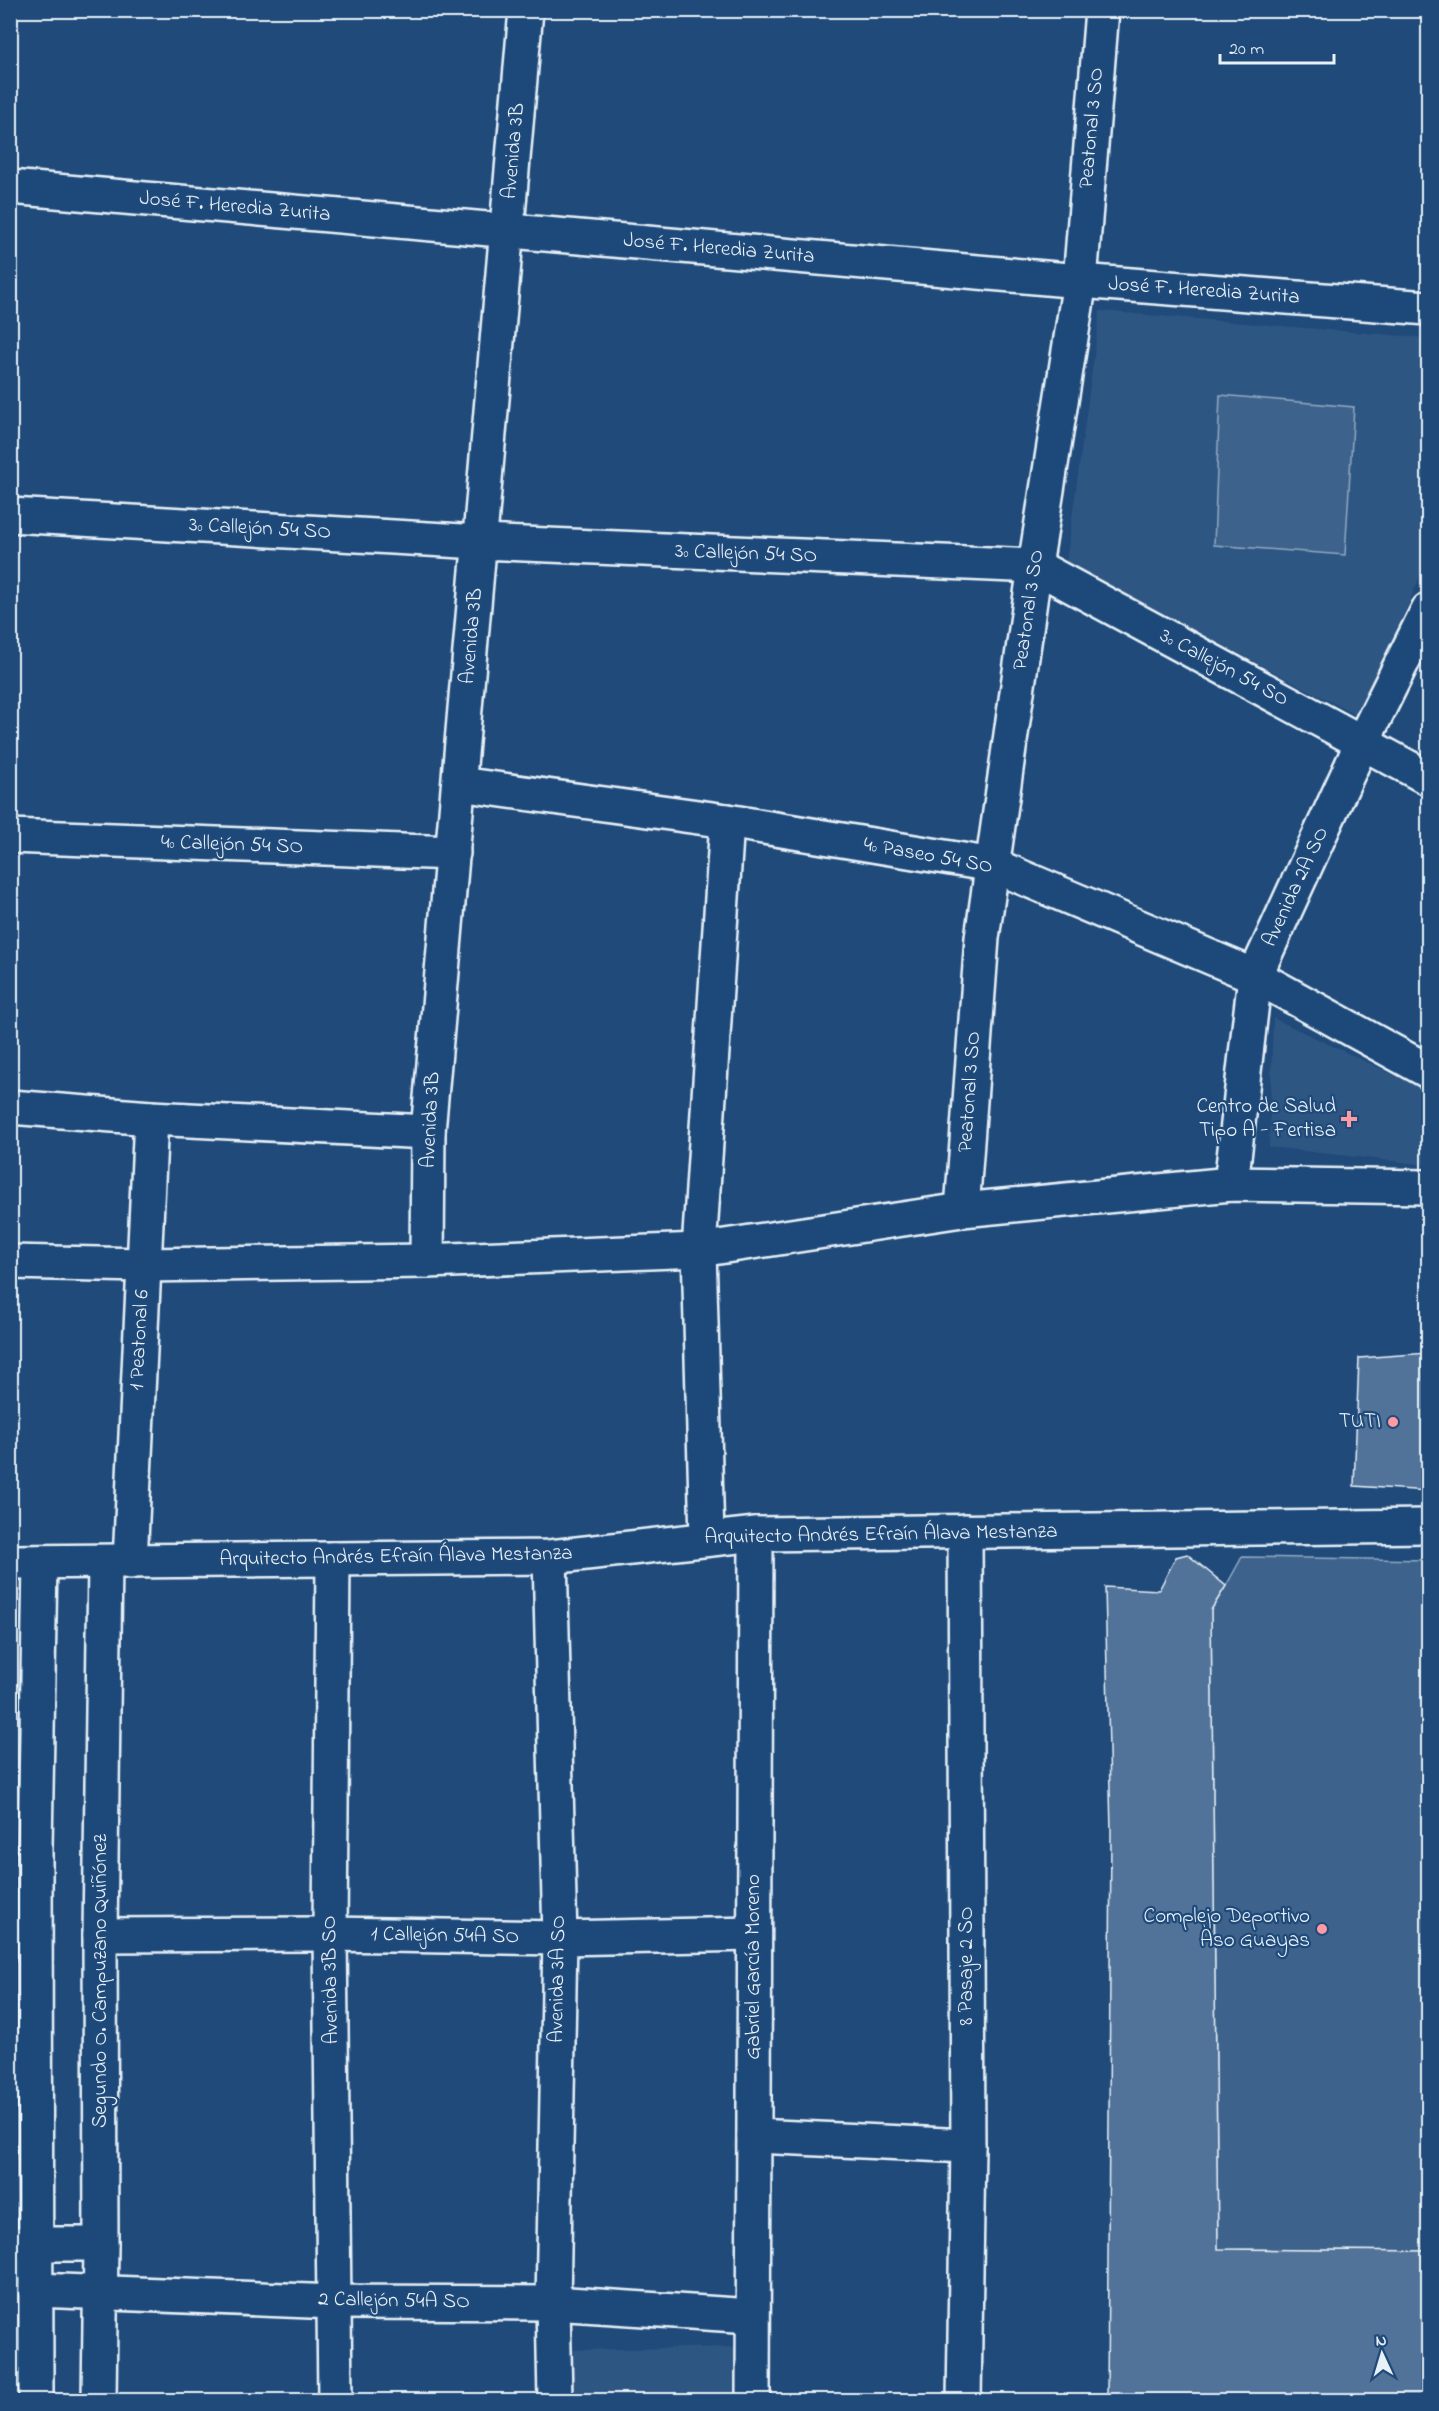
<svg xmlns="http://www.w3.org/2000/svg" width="1439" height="2411" viewBox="0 0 1439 2411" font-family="'Indie Flower',sans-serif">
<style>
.built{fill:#2e5683}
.green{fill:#3c628c;stroke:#92aac2;stroke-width:1.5}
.building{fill:#517399;stroke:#e8f1f8;stroke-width:1.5}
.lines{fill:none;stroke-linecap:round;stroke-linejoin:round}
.minor-casing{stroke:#e8f1f8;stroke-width:38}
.minor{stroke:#1f4a7a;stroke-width:33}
.poi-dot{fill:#ff9aa2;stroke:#1f4a7a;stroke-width:2}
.labels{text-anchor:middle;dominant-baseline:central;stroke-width:4.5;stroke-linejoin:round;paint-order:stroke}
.street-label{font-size:21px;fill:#e8f1f8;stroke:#1f4a7a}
.poi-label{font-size:21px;fill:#e8f1f8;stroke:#1f4a7a;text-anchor:end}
</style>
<rect width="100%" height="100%" fill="#1f4a7a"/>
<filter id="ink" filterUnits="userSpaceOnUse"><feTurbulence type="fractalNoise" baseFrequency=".0167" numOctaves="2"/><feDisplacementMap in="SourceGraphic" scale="12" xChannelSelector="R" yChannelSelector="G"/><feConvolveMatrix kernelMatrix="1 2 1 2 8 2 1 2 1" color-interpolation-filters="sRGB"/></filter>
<g filter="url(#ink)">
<g class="built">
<path d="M1100,311l328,27v220l-68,159 -294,-154z"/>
<path d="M1273,1018l155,73v74l-159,-18z"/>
<path d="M737,2347l1,53h-173l-1,-50z"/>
</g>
<g class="green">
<path d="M1220,395l134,12 -9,148 -131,-10z"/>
<path d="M1242,1557l186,3v691l-210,-2 -7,-639 15,-24z"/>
</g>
<g class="building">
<path d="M1428,1353v138l-74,-5 5,-128z"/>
<path d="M1187,1554l39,32 -15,24 7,639 210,2v149h-321l4,-569 -6,-244 54,3 17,-33z"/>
</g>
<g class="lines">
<g class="minor-casing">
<g id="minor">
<path d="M10,187l1070,94 348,27"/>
<path d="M10,515l470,27 555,24 393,212"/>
<path d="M459,784l268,37 266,44 262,111 173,95"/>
<path d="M10,836l443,17"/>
<path d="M10,1107l141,11 277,14"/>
<path d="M1231,1184l24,-208 107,-233 66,-133"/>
<path d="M962,1210l20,-272 53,-372 45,-285 22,-271"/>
<path d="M427,1261l1,-129 98,-1122"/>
<path d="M10,1262l133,3 284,-4 272,-11 263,-40 269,-26 197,3"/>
<path d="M707,1538l-8,-288 28,-429"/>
<path d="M550,1557l10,381 -7,365 2,97"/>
<path d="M333,1559l-3,375 5,466"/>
<path d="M10,1562l540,-5 206,-23 672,-8"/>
<path d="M130,1562l21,-444"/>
<path d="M100,1935l230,-1 230,4 194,-4"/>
<path d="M754,2136l214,10"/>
<path d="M10,2244h91"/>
<path d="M36,2290l299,12 218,1 199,13"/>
<path d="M36,2400l-1,-552 5,-286"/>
<path d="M99,2400l2,-156 -1,-309 5,-373"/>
<path d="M753,2400l3,-866"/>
<path d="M964,2400l4,-254 -3,-615"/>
</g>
</g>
<use href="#minor" class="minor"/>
</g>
</g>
<g class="poi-dot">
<path d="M1346 1110h6v6h6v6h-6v6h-6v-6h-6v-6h6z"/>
<circle cx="1393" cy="1422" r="6"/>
<circle cx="1322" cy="1929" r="6"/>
</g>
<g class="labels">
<g class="street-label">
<text transform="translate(1092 128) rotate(-85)">Peatonal 3 SO</text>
<text transform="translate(514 151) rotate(-85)">Avenida 3B</text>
<text transform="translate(235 207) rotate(5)">José F. Heredia Zurita</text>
<text transform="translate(719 249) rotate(5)">José F. Heredia Zurita</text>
<text transform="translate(1204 291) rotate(4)">José F. Heredia Zurita</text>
<text transform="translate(260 529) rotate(3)">3º Callejón 54 SO</text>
<text transform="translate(746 554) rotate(2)">3º Callejón 54 SO</text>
<text transform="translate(1029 610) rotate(-82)">Peatonal 3 SO</text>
<text transform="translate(472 636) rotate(-85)">Avenida 3B</text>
<text transform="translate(1224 668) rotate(28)">3º Callejón 54 SO</text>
<text transform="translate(232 845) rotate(2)">4º Callejón 54 SO</text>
<text transform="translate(928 856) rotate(10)">4º Paseo 54 SO</text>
<text transform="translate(1296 887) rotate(-65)">Avenida 2A SO</text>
<text transform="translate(970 1092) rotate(-86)">Peatonal 3 SO</text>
<text transform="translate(431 1120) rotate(-87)">Avenida 3B</text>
<text transform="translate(140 1340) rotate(-87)">1 Peatonal 6</text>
<text transform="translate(881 1535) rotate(-1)">Arquitecto Andrés Efraín Álava Mestanza</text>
<text transform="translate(396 1557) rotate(-1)">Arquitecto Andrés Efraín Álava Mestanza</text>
<text transform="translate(445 1936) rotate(1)">1 Callejón 54A SO</text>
<text transform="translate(967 1966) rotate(-90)">8 Pasaje 2 SO</text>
<text transform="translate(754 1967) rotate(-90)">Gabriel García Moreno</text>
<text transform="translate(558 1979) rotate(-89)">Avenida 3A SO</text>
<text transform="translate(331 1980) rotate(-91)">Avenida 3B SO</text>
<text transform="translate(101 1981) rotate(-90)">Segundo O. Campuzano Quiñónez</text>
<text transform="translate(394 2301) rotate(1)">2 Callejón 54A SO</text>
</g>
<g class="poi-label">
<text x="1336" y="1107">Centro de Salud<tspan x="1336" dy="24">Tipo A - Fertisa</tspan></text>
<text x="1381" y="1422">TUTI</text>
<text x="1310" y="1917">Complejo Deportivo<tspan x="1310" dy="24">Aso Guayas</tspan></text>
</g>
</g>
<rect width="1439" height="2411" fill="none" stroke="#1f4a7a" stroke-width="36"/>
<rect x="18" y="18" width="1403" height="2375" fill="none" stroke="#e8f1f8" stroke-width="2" filter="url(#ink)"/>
<g transform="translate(1382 2354) rotate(356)" stroke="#1f4a7a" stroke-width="4.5" paint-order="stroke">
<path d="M0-4.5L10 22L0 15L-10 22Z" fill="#e8f1f8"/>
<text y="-9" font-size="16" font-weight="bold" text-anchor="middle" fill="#e8f1f8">N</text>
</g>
<path d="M1220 54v9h114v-9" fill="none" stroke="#e8f1f8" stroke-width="3"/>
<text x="1229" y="54" font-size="18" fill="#e8f1f8" stroke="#1f4a7a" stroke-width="4.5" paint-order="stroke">20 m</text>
</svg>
